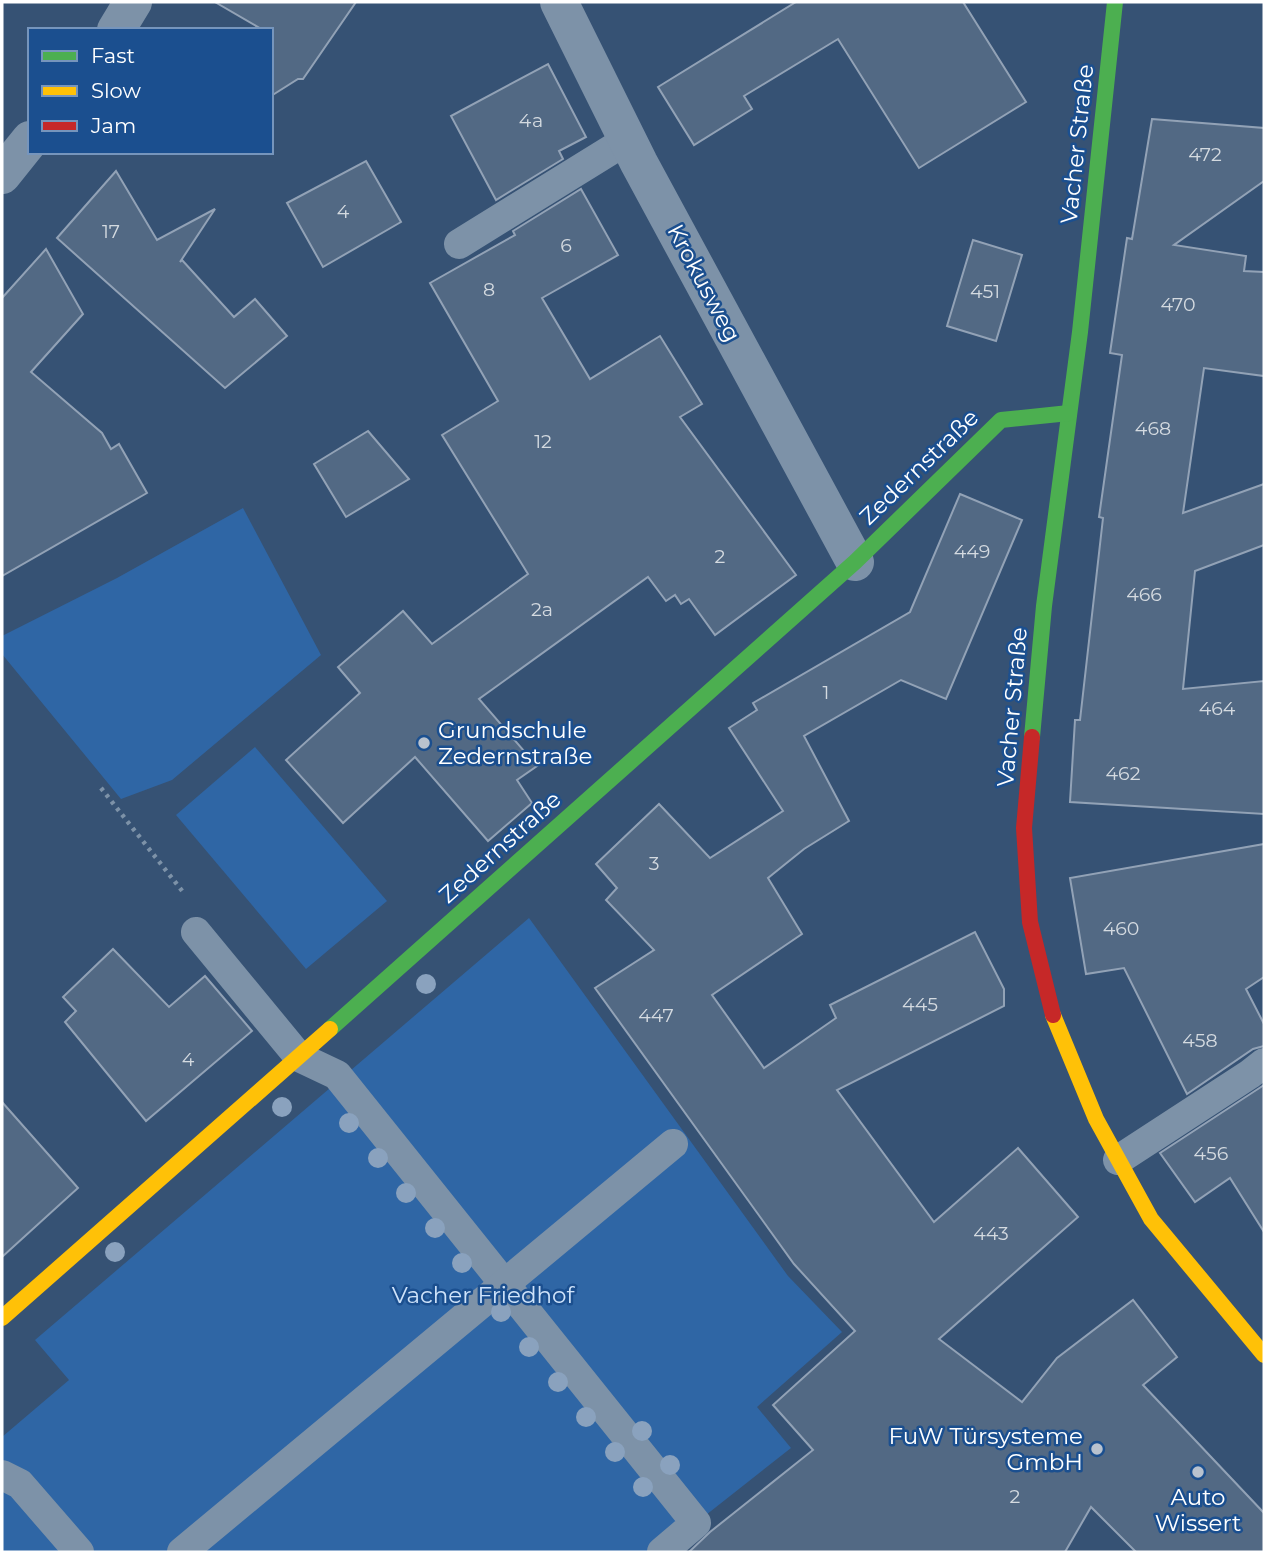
<svg xmlns="http://www.w3.org/2000/svg" width="1266" height="1554" viewBox="0 0 1266 1554" font-family="Montserrat,sans-serif">
<style>
.green{fill:#2f66a5}
.building{fill:#526984;stroke:#92a2b6;stroke-width:2}
.lines{fill:none;stroke-linecap:round;stroke-linejoin:round}
.path{stroke:#7d92a8;stroke-width:4.5;stroke-dasharray:3.5 5;stroke-linecap:butt}
.lane{stroke:#7d92a8;stroke-width:30}
.street{stroke:#7d92a8;stroke-width:38}
.fast{stroke:#4caf50;stroke-width:16}
.slow{stroke:#ffc107;stroke-width:16}
.jam{stroke:#c62828;stroke-width:16}
.tree{fill:#8aa2be}
.poi-dot{fill:#b9c2ce;stroke:#1b4f8f;stroke-width:2.5}
.labels{text-anchor:middle;dominant-baseline:central;stroke-width:5;stroke-linejoin:round;paint-order:stroke}
.number-label{font-size:19px;fill:#d4dae0}
.street-label{font-size:23px;fill:#fff;stroke:#1b4f8f}
.poi-label{font-size:23px;fill:#fff;stroke:#1b4f8f;text-anchor:start}
.park-label{font-size:23px;fill:#cfe3fa;stroke:#1b4f8f}
</style>
<rect width="100%" height="100%" fill="#365274"/>
<g class="green">
<path d="M243,508l78,147 -149,125 -51,19 -119,-145v-18l115,-58z"/>
<path d="M255,747l132,154 -81,68 -130,-154z"/>
<path d="M529,918l259,358 54,56 -85,75 34,41 -132,104h-657v-115l67,-57 -34,-40z"/>
</g>
<g class="building">
<path d="M215,2h141l-53,77h-5l-27,17v-66h-8z"/>
<path d="M796,2h167l63,100 -107,66 -81,-129 -94,57 8,13 -58,36 -36,-58z"/>
<path d="M548,64l38,73 -27,14 4,8 -67,41 -45,-84z"/>
<path d="M1152,119l112,9v53l-90,64 72,11 -2,15 20,1v104l-60,-8 -21,145 81,-29v61l-69,26 -12,118 81,-8v133l-194,-12 5,-82h5l23,-202 -4,-1 23,-162 -12,-2 17,-115 5,1z"/>
<path d="M366,161l35,61 -78,45 -36,-64z"/>
<path d="M116,171l41,69 58,-31 -35,53 2,-2 52,57 21,-18 32,37 -62,52 -168,-150z"/>
<path d="M581,189l37,66 -76,43 48,81 70,-43 42,68 -22,13 116,158 -81,60 -26,-36 -8,5 -6,-9 -9,6 -18,-24 -169,122 58,67 -20,14 15,23 -44,38 -73,-84 -72,66 -57,-63 74,-67 -22,-26 65,-56 29,33 96,-70 -86,-139 56,-34 -68,-118 85,-48 -2,-4z"/>
<path d="M973,240l49,15 -26,86 -49,-15z"/>
<path d="M46,249l37,65 -52,58 71,61 9,16 8,-5 28,49 -145,83v-278z"/>
<path d="M368,431l41,48 -63,38 -32,-53z"/>
<path d="M960,494l62,26 -76,179 -45,-19 -97,56 45,85 -45,28 -36,29 34,56 -90,61 52,73 72,-50 -6,-13 145,-73 29,57v17l-167,84 97,132 84,-74 60,69 -139,122 83,63 35,-44 76,-58 44,57 -34,28 121,128v39h-128l-45,-45 -26,45h-376l21,-20 103,-82 -40,-45 82,-74 -61,-67 -199,-276 59,-38 -48,-50 11,-12 -21,-24 63,-60 51,54 73,-47 -54,-83 28,-18 -4,-7 157,-91z"/>
<path d="M1264,844v133l-18,12 18,35v22l-11,3 -66,45 -63,-126 -38,6 -16,-96z"/>
<path d="M113,949l56,58 36,-31 47,55 -106,90 -81,-99 11,-11 -13,-14z"/>
<path d="M1264,1085v147l-34,-54 -35,24 -35,-49z"/>
<path d="M2,1102l76,86 -76,69z"/>
</g>
<g class="lines">
<path class="path" d="M101,788l82,104"/>
<g class="lane">
<path d="M459,244l168,-104"/>
<path d="M196,932l103,125 38,18 359,448 -34,29"/>
<path d="M1118,1160l132,-86 14,-11"/>
<path d="M2,1475l18,9 59,68"/>
<path d="M182,1552l491,-408"/>
</g>
<g class="street">
<path d="M559,2l80,161 216,399"/>
<path d="M116,30l17,-28"/>
<path d="M2,175l28,-35"/>
</g>
<g class="fast">
<path d="M1032,737l12,-131 36,-274 35,-330"/>
<path d="M330,1029l525,-467 146,-142 68,-7"/>
</g>
<g class="slow">
<path d="M1053,1015l43,104 55,100 113,136"/>
<path d="M2,1318l328,-289"/>
</g>
<path class="jam" d="M1032,737l-8,91 6,94 23,93"/>
</g>
<g class="tree">
<circle cx="426" cy="984" r="10"/>
<circle cx="282" cy="1107" r="10"/>
<circle cx="349" cy="1123" r="10"/>
<circle cx="378" cy="1158" r="10"/>
<circle cx="406" cy="1193" r="10"/>
<circle cx="435" cy="1228" r="10"/>
<circle cx="115" cy="1252" r="10"/>
<circle cx="462" cy="1263" r="10"/>
<circle cx="501" cy="1312" r="10"/>
<circle cx="529" cy="1347" r="10"/>
<circle cx="558" cy="1382" r="10"/>
<circle cx="586" cy="1417" r="10"/>
<circle cx="642" cy="1431" r="10"/>
<circle cx="615" cy="1452" r="10"/>
<circle cx="670" cy="1465" r="10"/>
<circle cx="643" cy="1487" r="10"/>
</g>
<g class="poi-dot">
<circle cx="424" cy="743" r="7"/>
<circle cx="1097" cy="1449" r="7"/>
<circle cx="1198" cy="1472" r="7"/>
</g>
<g class="labels">
<g class="number-label">
<text x="531" y="120">4a</text>
<text x="1205" y="154">472</text>
<text x="343" y="211">4</text>
<text x="111" y="231">17</text>
<text x="566" y="245">6</text>
<text x="489" y="289">8</text>
<text x="985" y="291">451</text>
<text x="1178" y="304">470</text>
<text x="1153" y="428">468</text>
<text x="543" y="441">12</text>
<text x="972" y="551">449</text>
<text x="720" y="556">2</text>
<text x="1144" y="594">466</text>
<text x="542" y="609">2a</text>
<text x="826" y="692">1</text>
<text x="1217" y="708">464</text>
<text x="1123" y="773">462</text>
<text x="654" y="863">3</text>
<text x="1121" y="928">460</text>
<text x="920" y="1004">445</text>
<text x="656" y="1015">447</text>
<text x="1200" y="1040">458</text>
<text x="188" y="1059">4</text>
<text x="1211" y="1153">456</text>
<text x="991" y="1233">443</text>
<text x="1015" y="1496">2</text>
</g>
<g class="street-label">
<text transform="translate(1077 144) rotate(-84)">Vacher Straße</text>
<text transform="translate(704 283) rotate(62)">Krokusweg</text>
<text transform="translate(919 467) rotate(-44)">Zedernstraße</text>
<text transform="translate(1012 707) rotate(-85)">Vacher Straße</text>
<text transform="translate(500 847) rotate(-42)">Zedernstraße</text>
</g>
<g class="poi-label">
<text x="438" y="730">Grundschule<tspan x="438" dy="26">Zedernstraße</tspan></text>
<text x="1083" y="1436" text-anchor="end">FuW Türsysteme<tspan x="1083" dy="26">GmbH</tspan></text>
<text x="1198" y="1497" text-anchor="middle">Auto<tspan x="1198" dy="26">Wissert</tspan></text>
</g>
<g class="park-label">
<text x="483" y="1295">Vacher Friedhof</text>
</g>
</g>
<rect width="1266" height="1554" fill="none" stroke="#ffffff" stroke-width="7"/>
<rect x="28" y="28" width="245" height="126" fill="#1b4f8f" stroke="#7695bc" stroke-width="2"/>
<rect x="42" y="51" width="35" height="10" fill="#4caf50" stroke="#7695bc" stroke-width="2"/>
<text x="91" y="63" font-size="21" fill="#ffffff">Fast</text>
<rect x="42" y="86" width="35" height="10" fill="#ffc107" stroke="#7695bc" stroke-width="2"/>
<text x="91" y="98" font-size="21" fill="#ffffff">Slow</text>
<rect x="42" y="121" width="35" height="10" fill="#c62828" stroke="#7695bc" stroke-width="2"/>
<text x="91" y="133" font-size="21" fill="#ffffff">Jam</text>
</svg>
